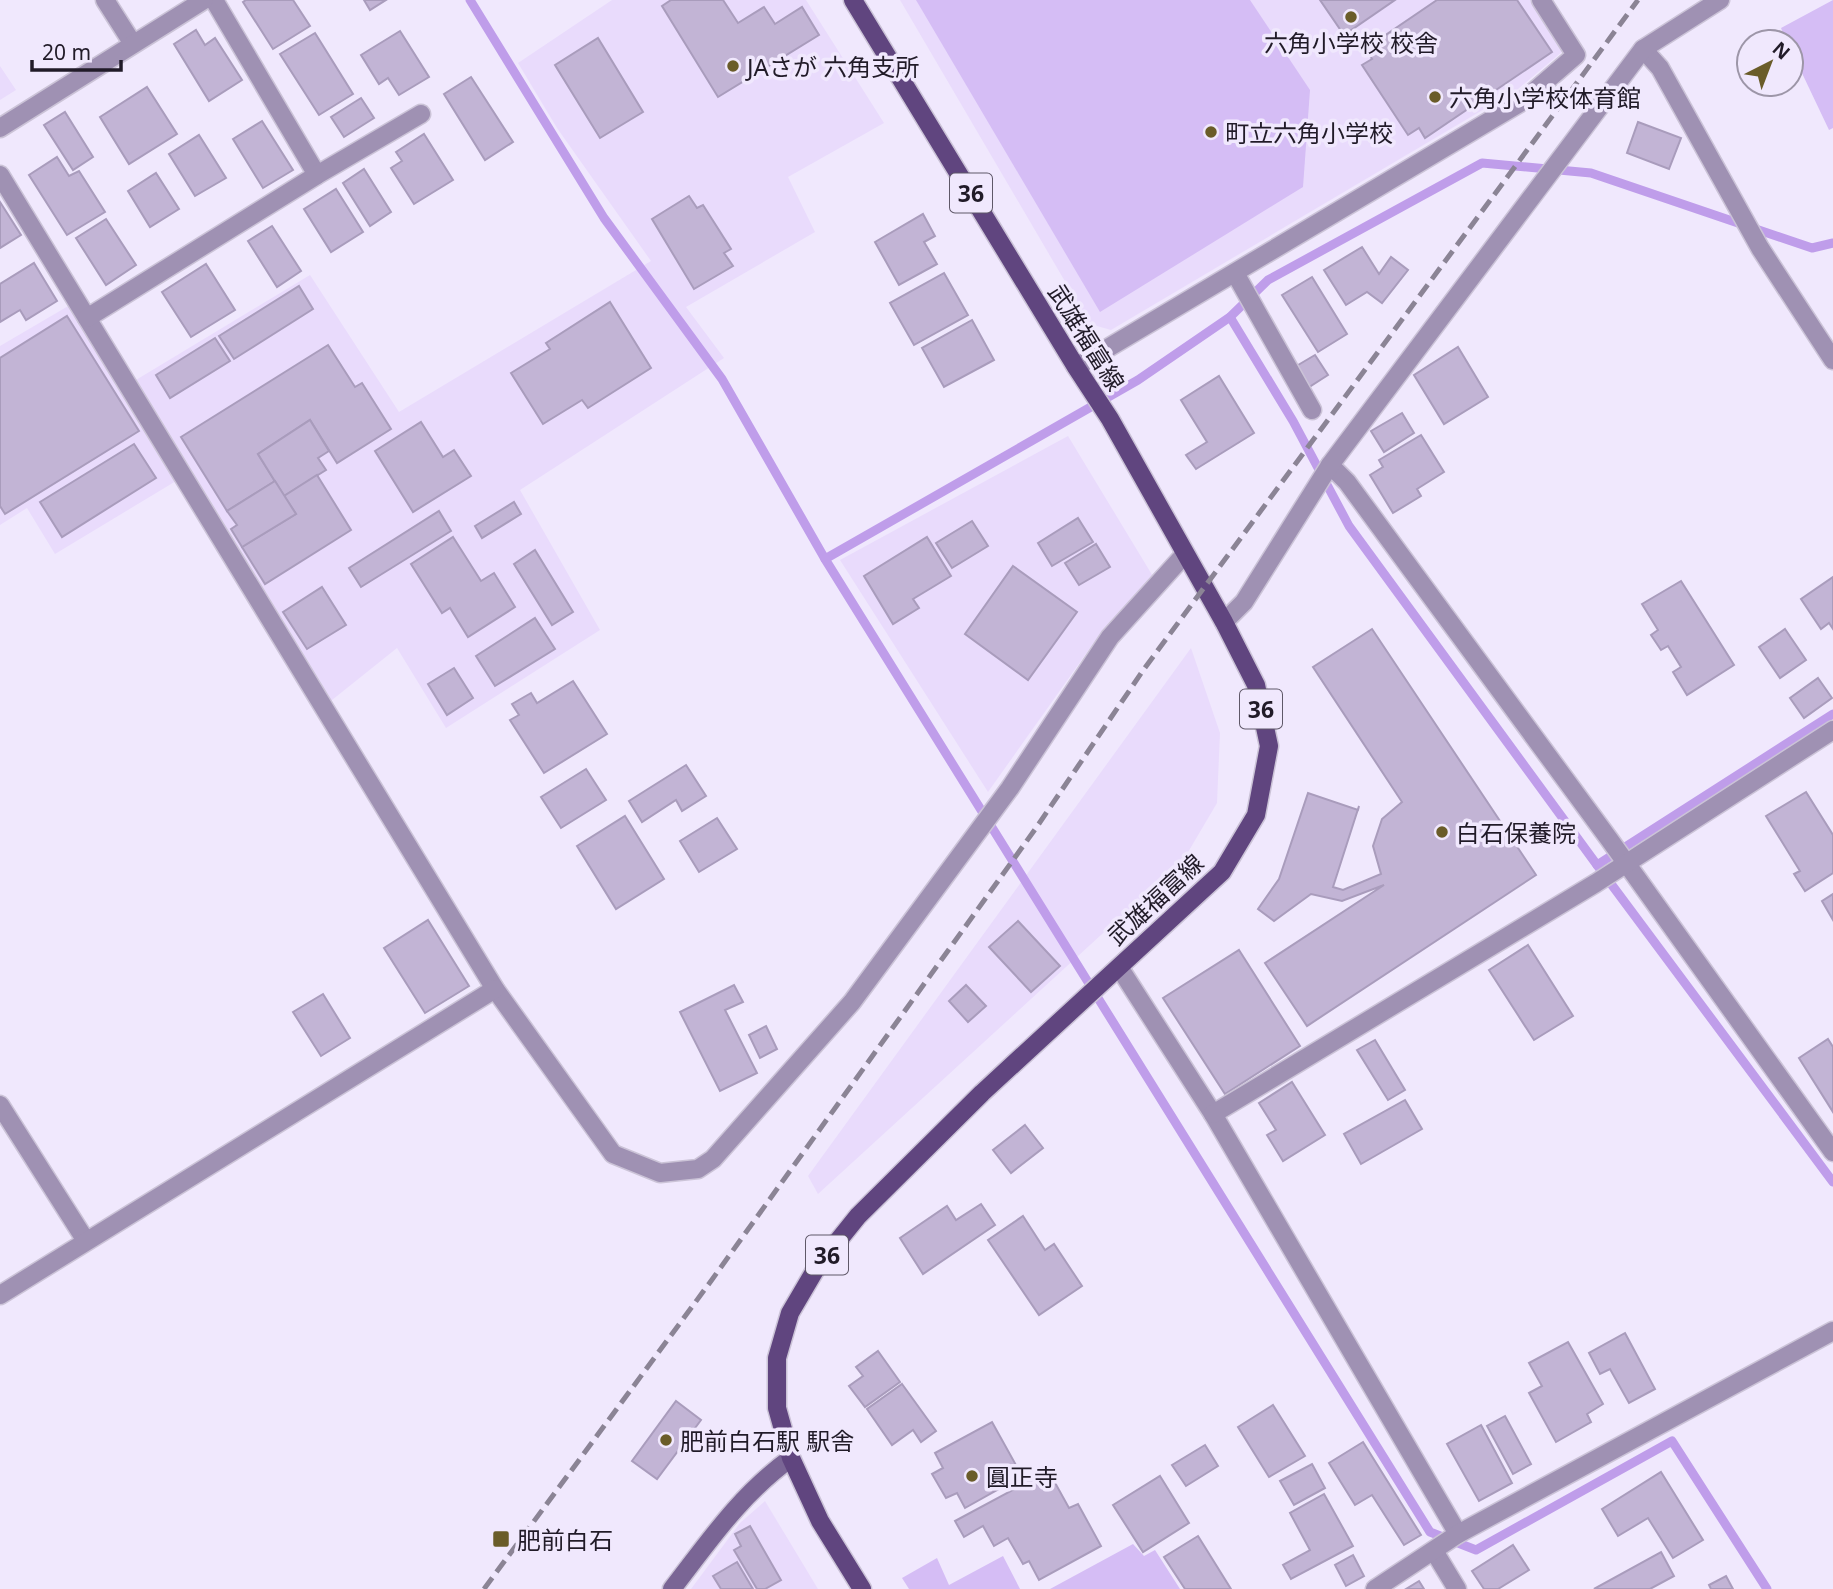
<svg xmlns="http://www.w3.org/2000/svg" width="1833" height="1589" viewBox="0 0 1833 1589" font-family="'Noto Sans','Noto Sans JP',sans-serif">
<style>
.built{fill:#e9dbfc}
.green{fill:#d5bdf5}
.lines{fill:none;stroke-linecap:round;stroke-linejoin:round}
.stream{stroke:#bf9dea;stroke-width:9}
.building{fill:#c2b4d5;stroke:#a99cbc;stroke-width:2}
.minor-casing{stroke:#cbc3d7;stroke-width:21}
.tertiary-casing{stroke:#cbc3d7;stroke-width:21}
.secondary-casing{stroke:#cbc3d7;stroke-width:21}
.primary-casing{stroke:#cbc3d7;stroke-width:21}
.minor{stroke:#9f91b3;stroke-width:18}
.tertiary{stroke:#9f91b3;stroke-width:18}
.secondary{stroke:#7a6595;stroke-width:18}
.primary{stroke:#60457f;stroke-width:18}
.rail{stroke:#8b8495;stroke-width:5;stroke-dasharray:14 7;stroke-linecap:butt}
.poi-dot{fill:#6a5c29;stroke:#f0e8fd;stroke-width:2.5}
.labels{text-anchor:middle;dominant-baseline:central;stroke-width:7;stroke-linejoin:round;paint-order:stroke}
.shield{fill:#f0e8fd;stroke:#5f5868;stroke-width:2}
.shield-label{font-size:23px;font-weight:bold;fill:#211b28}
.poi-label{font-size:24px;fill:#211b28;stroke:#f0e8fd;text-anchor:start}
.street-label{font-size:24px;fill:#211b28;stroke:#f0e8fd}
</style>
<rect width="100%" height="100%" fill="#f0e8fd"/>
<g class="built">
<path d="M612,0h194l78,123 -96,54 27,55 -129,75 38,51 -204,132 80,140 -154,98 -49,-80 -80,64 -141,-231 -121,73 -28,-46 -27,17v-179l70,-41 51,84 189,-114 89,137 252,-151 -94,-133 -39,-65z"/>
<path d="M900,0h631l32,51 -45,38 -407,241 -21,-6z"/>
<path d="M0,66l16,24 -16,10z"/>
<path d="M1068,436l86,142 -49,49 -117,165 -148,-232z"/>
<path d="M1191,648l29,85 -3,70 -33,56 -366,335 -10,-18z"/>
<path d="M765,1501l53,88h-127l49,-66z"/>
</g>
<g class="green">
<path d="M916,0h334l60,90 -7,97 -203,125z"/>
<path d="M1833,0v128l-4,2 -38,-80v-8h-4l-6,-14z"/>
<path d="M1133,1544l11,12 11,-6 25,39h-130z"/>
<path d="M1003,1556l17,33h-111l-7,-11 35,-20 12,27z"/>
</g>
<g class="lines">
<g class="stream">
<path d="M470,0l134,218 118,161 103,180 313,-179 92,-63 38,-37 214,-117 109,10 221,75 21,-5"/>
<path d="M1230,317l63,104 56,105 248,339 236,317"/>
<path d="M825,559l605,973 46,18 196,-109 95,148"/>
<path d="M1597,865l236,-151"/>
</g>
</g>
<g class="building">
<path d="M246,0h47l17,26 -37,23 -30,-47z"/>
<path d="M364,0h22l-16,10z"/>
<path d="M671,0h52l15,23 26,-16 11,17 27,-17 17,28 -101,62 -56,-91z"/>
<path d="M1320,0h75l-51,35z"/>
<path d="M1437,0h80l35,52 -127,86 -6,-10 -11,7 -46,-70 10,-6 -7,-10z"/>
<path d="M196,30l9,15 10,-7 27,42 -33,21 -35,-57z"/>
<path d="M400,31l29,46 -30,18 -11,-17 -9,6 -18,-29z"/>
<path d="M315,33l38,61 -34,21 -39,-61z"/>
<path d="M598,38l45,74 -43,26 -45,-73z"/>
<path d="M471,77l42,65 -28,18 -41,-66z"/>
<path d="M147,87l30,47 -48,30 -29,-47z"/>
<path d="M361,98l13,20 -30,19 -13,-20z"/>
<path d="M65,112l28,45 -20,13 -29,-45z"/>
<path d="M262,121l31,49 -30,18 -30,-49z"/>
<path d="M1638,122l43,16 -12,31 -42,-16z"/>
<path d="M424,134l29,46 -39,24 -23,-36 11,-7 -6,-9z"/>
<path d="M199,135l27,43 -31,18 -26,-42z"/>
<path d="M57,157l12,19 10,-5 26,41 -38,23 -38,-60z"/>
<path d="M364,169l27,43 -21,14 -27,-43z"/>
<path d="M156,173l23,36 -29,18 -22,-36z"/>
<path d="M336,189l27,43 -32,20 -27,-43z"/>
<path d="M689,196l8,12 6,-3 28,44 -7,4 9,13 -39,23 -42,-70z"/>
<path d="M0,202l21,33 -21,13z"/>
<path d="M923,214l12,22 -11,6 13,22 -38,21 -24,-43z"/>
<path d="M106,219l30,46 -30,20 -30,-47z"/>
<path d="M272,226l29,45 -24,16 -29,-46z"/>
<path d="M1362,247l17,27 12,-17 17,13 -26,33 -15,-11 -21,13 -22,-35z"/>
<path d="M34,263l23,38 -31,19 -6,-10 -20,12v-38z"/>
<path d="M206,264l29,46 -44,27 -29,-45z"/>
<path d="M944,273l24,42 -54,30 -24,-42z"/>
<path d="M1312,277l35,57 -29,18 -36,-57z"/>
<path d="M299,286l14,23 -79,50 -15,-23z"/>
<path d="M610,302l41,66 -63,40 -6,-8 -39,24 -32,-51 39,-24 -4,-6z"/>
<path d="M67,316l72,115 -134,83 -5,-8v-148z"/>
<path d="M972,320l22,40 -50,27 -22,-39z"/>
<path d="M215,338l15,23 -60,37 -14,-23z"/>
<path d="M328,345l27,42 7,-4 29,46 -54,34 -27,-43 -52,34 17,27 -48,30 -46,-74z"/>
<path d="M1458,347l30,50 -44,27 -30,-49z"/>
<path d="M1315,355l13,20 -22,14 -13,-21z"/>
<path d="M1219,376l35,57 -58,36 -10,-14 21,-13 -26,-42z"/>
<path d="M1402,413l12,20 -30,19 -13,-21z"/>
<path d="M310,420l19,31 -11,7 8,12 -42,26 -26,-42z"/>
<path d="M421,422l22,35 11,-7 17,26 -58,36 -38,-61z"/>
<path d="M1421,435l23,37 -27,17 4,7 -28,17 -23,-38 13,-8 -4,-7z"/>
<path d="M134,444l22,34 -94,59 -22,-35z"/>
<path d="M317,475l34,55 -86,54 -23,-37 54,-33 -12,-18z"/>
<path d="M275,481l21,33 -54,33 -11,-18 6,-4 -10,-14z"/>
<path d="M514,502l7,12 -39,24 -7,-12z"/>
<path d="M439,511l12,20 -90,56 -12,-19z"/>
<path d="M1078,518l15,24 -41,24 -14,-23z"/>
<path d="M972,521l16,25 -36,22 -16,-25z"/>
<path d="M453,537l28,44 13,-8 21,34 -47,30 -18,-29 -8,5 -31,-49z"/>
<path d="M927,537l24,39 -38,23 6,9 -26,16 -29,-48z"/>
<path d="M1096,544l14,23 -31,18 -14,-22z"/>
<path d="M535,550l38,62 -21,13 -38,-61z"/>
<path d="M1013,566l64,46 -49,68 -63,-46z"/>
<path d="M1833,577v52l-4,-6 -8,6 -20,-30z"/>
<path d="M1681,581l53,84 -47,30 -14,-23 8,-5 -13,-21 -7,4 -10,-15 7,-5 -16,-26z"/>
<path d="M322,587l24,38 -39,24 -24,-37z"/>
<path d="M535,618l20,31 -60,37 -19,-30z"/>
<path d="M1372,629l164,246 -229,151 -42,-63 119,-78 -42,16 -31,-7 -37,27 -16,-12 21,-30 29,-86 50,17 1,-4 -26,81 10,3 38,-16 -8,-28 9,-27 20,-17 -89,-135z"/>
<path d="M1785,629l21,31 -26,18 -21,-31z"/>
<path d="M454,668l19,30 -26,17 -19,-31z"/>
<path d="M1818,678l14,20 -28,20 -14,-20z"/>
<path d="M573,681l34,53 -63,39 -34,-53 9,-5 -7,-11 19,-11 6,10z"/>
<path d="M686,765l20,31 -24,15 -6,-11 -34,22 -13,-21z"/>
<path d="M586,769l20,31 -45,28 -20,-31z"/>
<path d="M1806,792l27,43v38l-28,18 -11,-17 6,-3 -34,-55z"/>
<path d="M625,816l39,63 -48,30 -39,-63z"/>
<path d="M717,818l20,31 -38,23 -19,-31z"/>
<path d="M1833,894v26l-11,-19z"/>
<path d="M428,920l41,66 -44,27 -41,-65z"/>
<path d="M1018,921l42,45 -29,26 -42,-45z"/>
<path d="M1528,945l45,71 -39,24 -45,-70z"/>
<path d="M1239,950l61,96 -75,48 -62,-96z"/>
<path d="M734,985l9,17 -18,8 32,63 -37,18 -40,-79z"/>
<path d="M966,985l20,21 -18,16 -19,-21z"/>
<path d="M323,994l27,44 -29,18 -28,-44z"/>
<path d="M766,1026l11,23 -17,9 -11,-23z"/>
<path d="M1828,1039l5,8v65l-34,-54z"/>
<path d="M1375,1040l30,50 -17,10 -31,-50z"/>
<path d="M1292,1082l33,53 -42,26 -16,-26 9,-5 -17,-27z"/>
<path d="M1405,1100l17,29 -61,35 -17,-30z"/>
<path d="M1025,1125l18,23 -32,25 -18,-23z"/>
<path d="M981,1204l14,21 -72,49 -23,-36 47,-32 9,14z"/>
<path d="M1023,1216l22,34 9,-6 28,42 -43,29 -51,-75z"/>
<path d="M1625,1333l30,56 -26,14 -19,-34 -10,5 -11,-21z"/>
<path d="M1568,1342l35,62 -16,10 4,8 -35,20 -27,-49 13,-7 -13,-23z"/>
<path d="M878,1351l22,31 -35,25 -16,-21 14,-10 -7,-9z"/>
<path d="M902,1384l34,47 -15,11 -8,-12 -21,15 -25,-36z"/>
<path d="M676,1401l25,19 -44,59 -25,-18z"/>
<path d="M1273,1405l32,51 -36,21 -31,-50z"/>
<path d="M1505,1416l26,48 -18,10 -26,-48z"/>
<path d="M992,1422l30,54 -57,32 -8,-15 -11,5 -14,-24 11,-6 -8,-15z"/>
<path d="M1481,1425l31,58 -33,18 -32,-57z"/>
<path d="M1363,1442l58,93 -17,10 -32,-50 -17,10 -26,-42z"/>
<path d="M1205,1445l13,21 -32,20 -14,-21z"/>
<path d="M1312,1464l13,24 -31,17 -14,-24z"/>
<path d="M1661,1472l42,68 -30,18 -25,-40 -30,18 -16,-27z"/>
<path d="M1160,1476l29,47 -46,29 -30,-47z"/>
<path d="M1035,1478l5,8 13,-7 16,29 9,-4 23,42 -62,34 -10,-19 -6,3 -15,-26 -14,8 -11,-20 -19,11 -9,-16z"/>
<path d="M1324,1494l29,52 -62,33 -8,-14 27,-15 -20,-37z"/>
<path d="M750,1526l31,54 -16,9h-8l-23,-39 7,-4 -6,-12z"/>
<path d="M1198,1536l33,53h-46l-21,-32z"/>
<path d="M1513,1545l16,25 -31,19h-14l-12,-18z"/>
<path d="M1661,1552l13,24 -24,13h-56z"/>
<path d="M1353,1555l11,21 -18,10 -11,-21z"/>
<path d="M737,1562l16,27h-32l-8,-13z"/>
<path d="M1726,1576l7,13h-22l-2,-4z"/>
<path d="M1419,1581l5,8h-18z"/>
</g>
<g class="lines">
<g class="minor-casing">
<g id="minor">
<path d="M105,0l28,44"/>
<path d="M214,0l103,175"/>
<path d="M1643,49l17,19 100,180 73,112"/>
<path d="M0,175l495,814 118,165 47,19 38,-4 15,-10 139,-157 158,-214 100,-151 75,-83"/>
<path d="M1235,273l77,137"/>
<path d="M87,318l230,-143 104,-61"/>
<path d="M1076,367l447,-266 53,-46 -35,-55"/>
<path d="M1330,465l17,17 262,357 224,313"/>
<path d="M1224,622l20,-20 86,-137 313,-416 77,-49"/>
<path d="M1119,967l94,147 245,420"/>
<path d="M0,1105l86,136"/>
<path d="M1213,1114l383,-231 237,-153"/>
<path d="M0,1295l495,-306"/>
<path d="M1434,1551l23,38"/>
<path d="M1375,1589l83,-55 375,-203"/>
</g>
</g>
<g class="tertiary-casing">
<path id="tertiary" d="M0,128l204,-128"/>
</g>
<g class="secondary-casing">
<path id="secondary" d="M672,1589c38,-49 68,-94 119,-131"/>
</g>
<g class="primary-casing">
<path id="primary" d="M853,0l223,367 34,52 114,203 32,63 13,61 -13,69 -34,57 -240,221 -124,123 -41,51 -27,46 -13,45v50l14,50 29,63 42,68"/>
</g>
<use href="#minor" class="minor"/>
<use href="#tertiary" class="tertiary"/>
<use href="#secondary" class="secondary"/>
<use href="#primary" class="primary"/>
<path class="rail" d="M484,1589l227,-308 325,-453 108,-159 494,-669"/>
</g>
<g class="poi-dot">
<circle cx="1351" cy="17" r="7"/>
<circle cx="733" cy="66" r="7"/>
<circle cx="1435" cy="97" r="7"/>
<circle cx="1211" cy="132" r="7"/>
<circle cx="1442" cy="832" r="7"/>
<circle cx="666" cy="1440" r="7"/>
<circle cx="972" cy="1476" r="7"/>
<rect x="492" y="1530" width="18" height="18" rx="3.5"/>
</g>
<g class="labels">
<g class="shield">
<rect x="950" y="173.5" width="42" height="39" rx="5"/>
<rect x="1240" y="689.5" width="42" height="39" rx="5"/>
<rect x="806" y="1235.5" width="42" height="39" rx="5"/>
</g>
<g class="shield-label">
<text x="971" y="193">36</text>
<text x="1261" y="709">36</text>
<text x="827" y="1255">36</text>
</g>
<g class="poi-label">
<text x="1351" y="42" text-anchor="middle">六角小学校 校舎</text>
<text x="747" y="66">JAさが 六角支所</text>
<text x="1449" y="97">六角小学校体育館</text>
<text x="1225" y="132">町立六角小学校</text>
<text x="1456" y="832">白石保養院</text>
<text x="680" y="1440">肥前白石駅 駅舎</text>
<text x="986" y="1476">圓正寺</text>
<text x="517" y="1539">肥前白石</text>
</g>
<g class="street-label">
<text transform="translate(1087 337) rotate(58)">武雄福富線</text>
<text transform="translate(1155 899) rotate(-43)">武雄福富線</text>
</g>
</g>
<g transform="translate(1770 63) rotate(42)"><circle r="33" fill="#f0e8fd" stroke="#9d96a8" stroke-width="2"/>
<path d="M0-5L12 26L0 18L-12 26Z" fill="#6a5c29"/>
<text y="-10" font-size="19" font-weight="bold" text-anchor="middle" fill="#211b28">N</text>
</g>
<path d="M32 60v10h89v-10" fill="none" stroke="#211b28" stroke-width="3.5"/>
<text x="42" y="60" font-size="21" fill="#211b28" stroke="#f0e8fd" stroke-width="5" paint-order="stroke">20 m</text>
</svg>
